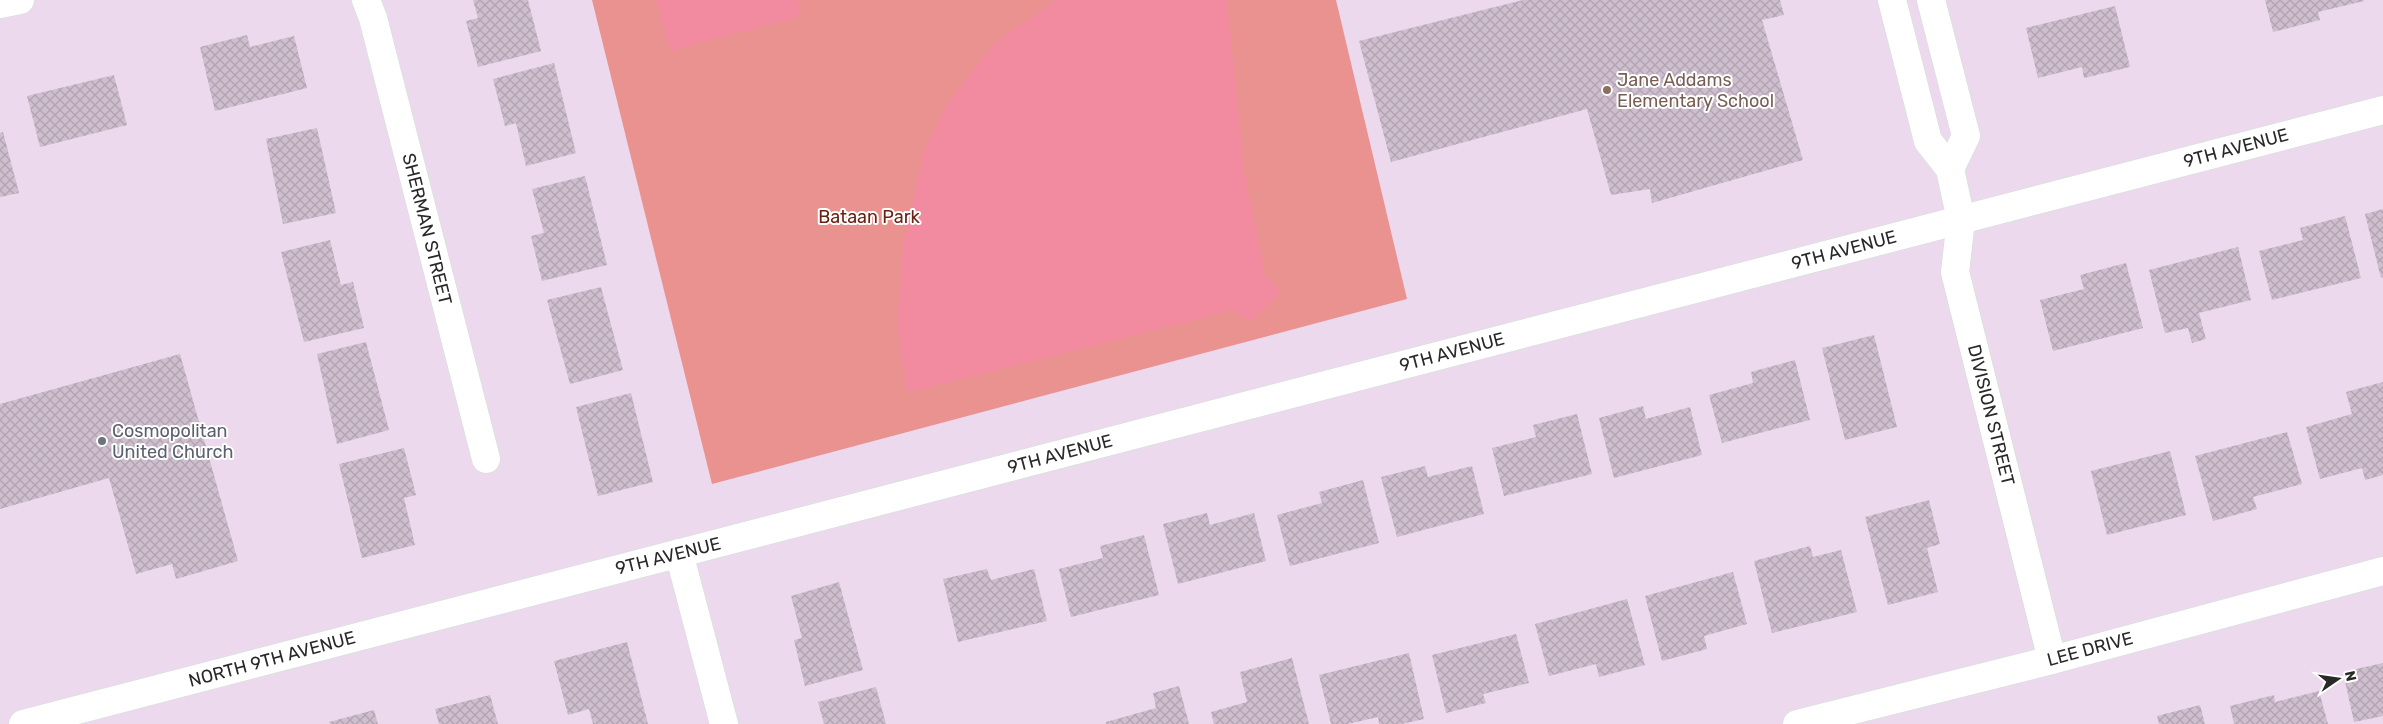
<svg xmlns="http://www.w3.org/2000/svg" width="2383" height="724" viewBox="0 0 2383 724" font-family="Rubik,sans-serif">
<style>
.park{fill:#e99290}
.pitch{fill:#f28aa0}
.building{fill:url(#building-cross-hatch)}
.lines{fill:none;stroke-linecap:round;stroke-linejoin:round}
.minor-casing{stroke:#cee4d2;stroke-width:29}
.tertiary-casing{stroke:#cee4d2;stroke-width:29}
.minor{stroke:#fff;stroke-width:28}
.tertiary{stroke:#fff;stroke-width:28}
.education-dot{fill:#8d6e63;stroke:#fff;stroke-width:2}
.worship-dot{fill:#6b7280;stroke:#fff;stroke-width:2}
.labels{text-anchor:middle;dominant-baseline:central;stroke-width:4;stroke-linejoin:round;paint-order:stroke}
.education-label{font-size:18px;fill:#785e54;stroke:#fff;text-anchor:start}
.street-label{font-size:18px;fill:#292929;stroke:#fff}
.park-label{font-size:18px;fill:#6c2113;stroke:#fff}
.worship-label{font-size:18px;fill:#5b616d;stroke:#fff;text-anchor:start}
</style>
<defs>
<pattern id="building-cross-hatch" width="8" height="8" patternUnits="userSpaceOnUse" patternTransform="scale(1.25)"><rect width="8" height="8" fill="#cebece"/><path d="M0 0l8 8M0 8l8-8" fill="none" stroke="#b1a3b1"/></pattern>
</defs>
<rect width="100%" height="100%" fill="#ecd9ed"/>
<path class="park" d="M592,0h744l71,299 -695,185z"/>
<g class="pitch">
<path d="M656,0h141l4,16 -131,35z"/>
<path d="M1056,0h171l17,172 21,104 16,16 -31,30 -16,-12 -327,83 -10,-73 7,-78 20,-92 26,-50 45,-57z"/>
</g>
<g class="building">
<path d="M473,0h55l13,51 -63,16 -12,-46 12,-3z"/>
<path d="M1523,0h257l4,15 -22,5 41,140 -151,43 -2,-14 -39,6 -24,-86 -196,53 -32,-121z"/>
<path d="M2265,0h99v1l-46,11 2,8 -47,12z"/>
<path d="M2115,6l15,61 -46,11 -2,-11 -44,11 -12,-50z"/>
<path d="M247,35l3,12 44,-11 13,52 -92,23 -15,-64z"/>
<path d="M554,63l22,90 -50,13 -10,-43 -11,3 -12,-47z"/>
<path d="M114,75l13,50 -87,22 -13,-51z"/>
<path d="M317,128l19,85 -53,11 -17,-85z"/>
<path d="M3,132l16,61 -19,4v-64z"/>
<path d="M585,176l22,89 -65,16 -11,-45 13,-3 -12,-44z"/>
<path d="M2383,209v68l-2,1 -16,-64z"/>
<path d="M2345,216l16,62 -89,22 -13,-49 44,-11 -3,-12z"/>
<path d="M330,240l11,45 12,-3 11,46 -60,14 -23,-90z"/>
<path d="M2238,247l13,53 -52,13 7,26 -14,4 -4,-15 -23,5 -16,-63z"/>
<path d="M2126,263l17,65 -90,23 -13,-51 44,-11 -4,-14z"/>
<path d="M601,287l22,83 -53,14 -23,-84z"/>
<path d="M1874,335l23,92 -52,13 -23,-92z"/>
<path d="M366,342l23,88 -52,14 -20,-90z"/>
<path d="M180,354l58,207 -62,18 -4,-15 -36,10 -27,-96 -109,31v-105z"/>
<path d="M1795,360l15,60 -88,23 -13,-48 44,-12 -2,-11z"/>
<path d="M2383,382v93l-18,5 -3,-12 -42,11 -14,-52 46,-13 -6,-22z"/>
<path d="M631,393l22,89 -55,14 -22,-89z"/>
<path d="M1643,406l3,13 44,-12 12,48 -88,23 -15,-60z"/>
<path d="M1577,414l15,60 -88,22 -12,-48 44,-11 -3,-12z"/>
<path d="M2287,432l15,52 -49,13 4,12 -44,12 -18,-65z"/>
<path d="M404,448l12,47 -12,3 11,47 -53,13 -23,-94z"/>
<path d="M2170,451l16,64 -79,20 -16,-64z"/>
<path d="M1425,466l3,11 44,-11 12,48 -87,23 -16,-60z"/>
<path d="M1363,480l16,63 -89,23 -13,-51 45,-12 -3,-11z"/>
<path d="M1929,500l11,44 -13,4 11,44 -50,13 -23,-88z"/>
<path d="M1207,513l3,12 44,-12 12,48 -88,23 -15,-60z"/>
<path d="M1144,535l15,60 -88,22 -12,-48 44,-11 -3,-12z"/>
<path d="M1810,546l3,11 28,-7 16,62 -85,21 -18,-72z"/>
<path d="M987,569l4,11 43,-11 13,52 -89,21 -15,-63z"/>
<path d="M1733,572l14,52 -43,12 3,13 -45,12 -17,-65z"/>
<path d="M839,582l24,88 -58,16 -11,-46 8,-2 -11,-42z"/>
<path d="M1627,599l18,66 -46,12 -3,-13 -47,12 -14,-52z"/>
<path d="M1516,634l13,49 -46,11 3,9 -40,10 -14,-58z"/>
<path d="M627,642l21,82h-55l-4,-15 -21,6 -14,-54z"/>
<path d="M1409,653l15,66 -22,5h-23l-1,-7 -30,7h-17l-12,-49z"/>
<path d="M1292,658l17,66h-95l-3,-12 36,-10 -7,-30z"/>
<path d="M2383,663v53l-29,6 -11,-50z"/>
<path d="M1179,686l10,38h-83v-2l50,-14 -3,-15z"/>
<path d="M876,687l10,37h-62l-6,-22z"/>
<path d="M2319,691l9,33h-94l-4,-18 44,-11 1,7z"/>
<path d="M490,695l8,29h-59l-4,-15z"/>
<path d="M2200,705l5,19h-46l-2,-8z"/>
<path d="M374,710l4,14h-48l-1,-2z"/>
</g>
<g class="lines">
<g class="minor-casing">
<g id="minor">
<path d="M366,0l7,18 113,441"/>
<path d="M1892,0l36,141 22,28 11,51 -6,52 97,388"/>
<path d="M1931,0l35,136 -16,33"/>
<path d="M0,4l20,-4"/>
<path d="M679,553l45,171"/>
<path d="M1797,724l255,-64 331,-89"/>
</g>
</g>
<g class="tertiary-casing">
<path id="tertiary" d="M23,724l2360,-614"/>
</g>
<use href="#minor" class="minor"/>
<use href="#tertiary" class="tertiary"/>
</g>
<circle class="education-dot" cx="1607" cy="90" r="5"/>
<circle class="worship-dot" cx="102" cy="441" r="5"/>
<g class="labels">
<g class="education-label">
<text x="1617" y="80">Jane Addams<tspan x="1617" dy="21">Elementary School</tspan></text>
</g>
<g class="street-label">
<text transform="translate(2236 148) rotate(-15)">9TH AVENUE</text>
<text transform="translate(427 229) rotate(76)">SHERMAN STREET</text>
<text transform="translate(1844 250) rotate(-15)">9TH AVENUE</text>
<text transform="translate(1452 352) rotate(-15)">9TH AVENUE</text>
<text transform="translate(1991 415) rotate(76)">DIVISION STREET</text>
<text transform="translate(1060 454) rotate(-15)">9TH AVENUE</text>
<text transform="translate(668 556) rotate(-14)">9TH AVENUE</text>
<text transform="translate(2090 649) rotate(-15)">LEE DRIVE</text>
<text transform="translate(272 659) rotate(-15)">NORTH 9TH AVENUE</text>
</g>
<g class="park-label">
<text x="869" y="217">Bataan Park</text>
</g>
<g class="worship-label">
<text x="112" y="431">Cosmopolitan<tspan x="112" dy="21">United Church</tspan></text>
</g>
</g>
<g transform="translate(2338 679) rotate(77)" stroke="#ffffff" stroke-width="4" paint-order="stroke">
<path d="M0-4L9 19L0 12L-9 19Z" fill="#292929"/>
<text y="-8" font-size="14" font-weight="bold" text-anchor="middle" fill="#292929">N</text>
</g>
</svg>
